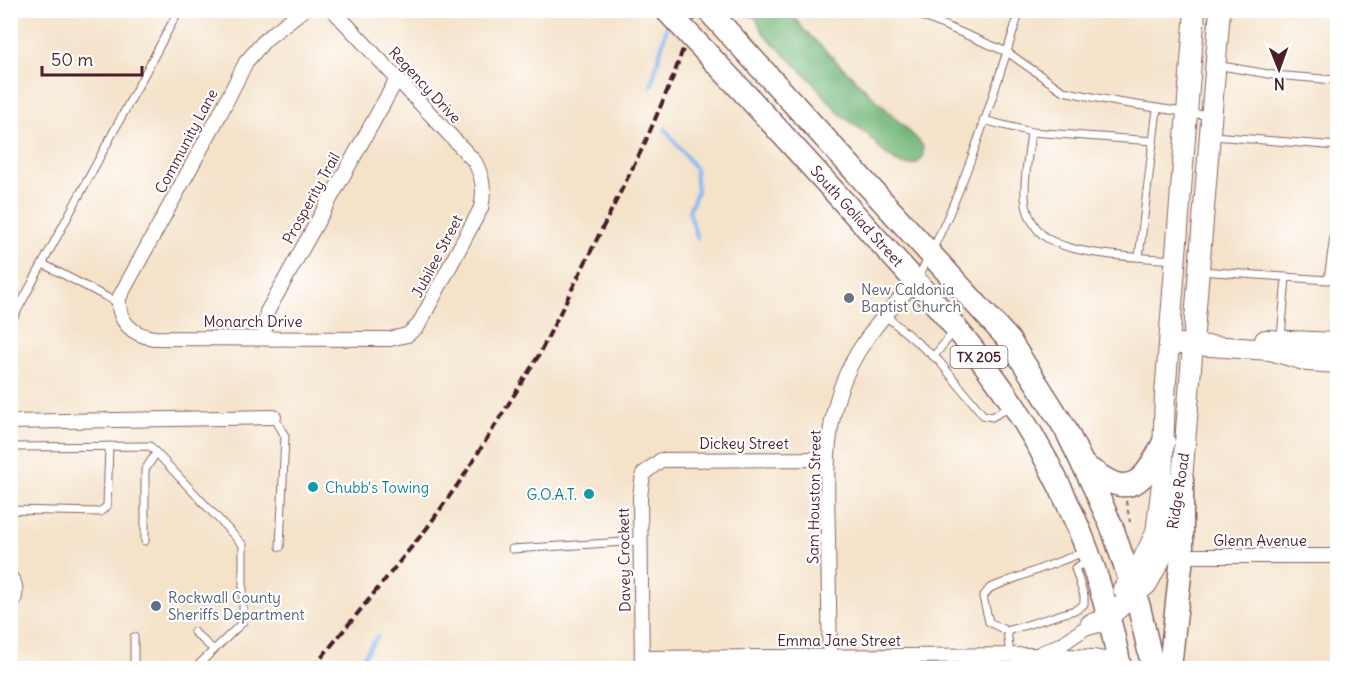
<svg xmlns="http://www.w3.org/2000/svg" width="1348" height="679" viewBox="0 0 1348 679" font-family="Delius,sans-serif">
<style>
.forest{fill:#72b578;stroke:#5e6a52;stroke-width:1.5}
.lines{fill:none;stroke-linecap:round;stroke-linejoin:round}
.stream{stroke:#83b7f1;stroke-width:4}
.lane-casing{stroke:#866362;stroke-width:9}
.street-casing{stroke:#866362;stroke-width:16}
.secondary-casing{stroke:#866362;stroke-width:22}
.primary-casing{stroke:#866362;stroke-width:25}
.path{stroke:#866362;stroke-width:2;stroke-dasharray:4.5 4.5;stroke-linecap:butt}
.lane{stroke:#fff;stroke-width:7}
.street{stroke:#fff;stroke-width:14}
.secondary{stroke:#fff;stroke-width:20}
.primary{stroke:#fff;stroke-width:22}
.rail{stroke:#4a1f2b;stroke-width:4;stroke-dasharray:9 4.5;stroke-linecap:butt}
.primary-bridge-casing{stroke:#866362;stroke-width:25;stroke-linecap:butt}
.primary-bridge{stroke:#fff;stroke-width:22}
.worship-dot{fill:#6b7280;stroke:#fff;stroke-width:2}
.culture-dot{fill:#0f9aa8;stroke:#fff;stroke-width:2}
.service-dot{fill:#5c6f8a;stroke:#fff;stroke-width:2}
.labels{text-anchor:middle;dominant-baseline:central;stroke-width:4.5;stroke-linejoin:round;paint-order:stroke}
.shield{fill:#fff;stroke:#80626b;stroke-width:1.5}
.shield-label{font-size:14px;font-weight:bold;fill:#4a1f2b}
.street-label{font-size:15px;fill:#4a1f2b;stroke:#fff}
.worship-label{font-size:15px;fill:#5b616d;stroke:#fff;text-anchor:start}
.culture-label{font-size:15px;fill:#0d838f;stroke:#fff;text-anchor:start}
.service-label{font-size:15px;fill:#4e5e75;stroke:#fff;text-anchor:start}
</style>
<rect width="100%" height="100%" fill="#fff"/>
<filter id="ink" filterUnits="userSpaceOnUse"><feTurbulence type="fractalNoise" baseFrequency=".0167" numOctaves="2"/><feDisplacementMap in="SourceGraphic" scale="12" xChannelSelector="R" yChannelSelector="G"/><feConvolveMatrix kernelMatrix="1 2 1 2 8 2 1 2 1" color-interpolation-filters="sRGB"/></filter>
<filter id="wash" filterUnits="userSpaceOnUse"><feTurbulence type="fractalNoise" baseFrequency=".008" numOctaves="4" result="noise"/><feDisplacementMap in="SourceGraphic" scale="24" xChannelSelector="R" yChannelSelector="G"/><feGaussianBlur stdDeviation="1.35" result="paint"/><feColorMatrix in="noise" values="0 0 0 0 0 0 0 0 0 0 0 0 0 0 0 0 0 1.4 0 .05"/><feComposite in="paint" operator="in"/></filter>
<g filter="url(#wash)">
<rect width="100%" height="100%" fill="#f4e2c9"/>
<path class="forest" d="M734,11h55l15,19 115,111 4,6v10l-7,7 -9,1 -9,-2 -16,-12 -13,-15 -31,-24 -26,-31 -48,-47 -9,-17z"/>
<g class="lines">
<g class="stream">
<path d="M651,86l17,-63"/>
<path d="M665,129l30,39 2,24 -8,19 8,27"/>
<path d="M356,668l21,-31"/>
</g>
</g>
</g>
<g filter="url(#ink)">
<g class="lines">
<g class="lane-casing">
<g id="lane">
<path d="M908,10l99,42 56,39 54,11 93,14"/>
<path d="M1216,65l58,10 61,5 3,2"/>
<path d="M983,120l48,12"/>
<path d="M1213,136l125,10"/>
<path d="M1153,141l-122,-9c-2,20 -9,55 -5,73 2,11 10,25 18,31 26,20 96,21 130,24"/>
<path d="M1139,257l18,-148"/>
<path d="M43,264l75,39"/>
<path d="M1200,271l128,9 10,-73"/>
<path d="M917,279c47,-84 74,-177 103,-269"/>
<path d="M885,315l54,46 44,54 9,2 18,-10"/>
<path d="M10,324l169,-314"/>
<path d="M1281,338l5,-61"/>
<path d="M1332,340l6,-51"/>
<path d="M934,356l21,-26"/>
<path d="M274,417l11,19 -5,111"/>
<path d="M10,447l140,-1 93,99v77l-48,46"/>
<path d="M10,510l90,2 7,-6 2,-60"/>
<path d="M145,541v-71l11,-17"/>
<path d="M512,549l129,-8"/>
<path d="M1084,552l-94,36 -7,9 6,25 18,9 71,-22 6,-5v-8l-9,-28 13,-7"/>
<path d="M10,574c11,5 11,22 5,31l-5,2"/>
<path d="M1007,631l3,24"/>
<path d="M194,632l20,18"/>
<path d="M134,637v31"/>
</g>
</g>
<g class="street-casing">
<g id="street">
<path d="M303,10l-37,29 -20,23 -26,52 -101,184c-2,23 13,37 35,40l236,1 17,-4 11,-9 63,-118c4,-18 2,-30 -6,-46l-142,-152"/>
<path d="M264,337l3,-25 130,-233"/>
<path d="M10,422l264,-5"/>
<path d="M1182,556h156"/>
<path d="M1041,653l21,-9 29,-20"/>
<path d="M642,658l394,-3 58,2 25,5"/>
<path d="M642,668l-2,-171 3,-23 18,-14 167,-1"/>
<path d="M830,668c-1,-43 -1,-87 -2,-131 -1,-54 -5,-111 18,-162 16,-37 43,-65 70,-94"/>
</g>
</g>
<g class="secondary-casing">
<g id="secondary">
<path d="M1265,340l73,3"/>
<path d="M1180,344l90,6 37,11 31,2"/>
<path d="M1123,589l10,-9 23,-47 6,-50 3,-88 30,-385"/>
<path d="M1091,624l12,-3 44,-37 12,-22 15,-33 8,-49 38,-470"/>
</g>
</g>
<g class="primary-casing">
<g id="primary">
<path d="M708,10l301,330 56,88 29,59 19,43 26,77 14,61"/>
<path d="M750,99c42,46 84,92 125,138 50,54 100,109 141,172 50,77 88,169 104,259"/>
<path d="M1083,465c10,6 20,14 30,18 28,11 41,-22 51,-41"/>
<path d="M1170,668l12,-112v-76"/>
</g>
</g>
<path class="path" d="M1126,501l4,21"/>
<use href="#lane" class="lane"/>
<use href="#street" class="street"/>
<use href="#secondary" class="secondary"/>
<use href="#primary" class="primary"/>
<path class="rail" d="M313,668l114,-140 36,-51 76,-122 105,-210 29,-68 24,-67"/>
<g class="primary-bridge-casing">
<path id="primary-bridge" d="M666,10l84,89"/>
</g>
<use href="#primary-bridge" class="primary-bridge"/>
</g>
</g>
<circle class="worship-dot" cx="849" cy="298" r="6"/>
<g class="culture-dot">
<circle cx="313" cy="487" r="6"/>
<circle cx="589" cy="494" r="6"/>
</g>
<circle class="service-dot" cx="156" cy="606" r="6"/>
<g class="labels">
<rect class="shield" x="950.5" y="346" width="57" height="22" rx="4.5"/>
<g class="shield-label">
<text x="979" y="357">TX 205</text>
</g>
<g class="street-label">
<text transform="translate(425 85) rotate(47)">Regency Drive</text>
<text transform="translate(186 141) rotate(-62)">Community Lane</text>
<text transform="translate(311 198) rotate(-61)">Prosperity Trail</text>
<text transform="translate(857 216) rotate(48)">South Goliad Street</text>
<text transform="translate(437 256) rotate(-62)">Jubilee Street</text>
<text x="253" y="321">Monarch Drive</text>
<text x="744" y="443">Dickey Street</text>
<text transform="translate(1178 491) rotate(-81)">Ridge Road</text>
<text transform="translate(814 497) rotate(-89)">Sam Houston Street</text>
<text x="1260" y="540">Glenn Avenue</text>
<text transform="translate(624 560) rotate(-91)">Davey Crockett</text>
<text x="839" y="640">Emma Jane Street</text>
</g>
<g class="worship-label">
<text x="861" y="289">New Caldonia<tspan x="861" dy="17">Baptist Church</tspan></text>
</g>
<g class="culture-label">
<text x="325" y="487">Chubb's Towing</text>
<text x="577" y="494" text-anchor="end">G.O.A.T.</text>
</g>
<g class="service-label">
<text x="168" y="597">Rockwall County<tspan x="168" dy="17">Sheriffs Department</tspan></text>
</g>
</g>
<rect width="1348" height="679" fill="none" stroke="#fff" stroke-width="36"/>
<g transform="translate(1279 69) rotate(179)" stroke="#ffffff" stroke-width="4.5" paint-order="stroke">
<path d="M0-4.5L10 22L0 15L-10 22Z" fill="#4a1f2b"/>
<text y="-9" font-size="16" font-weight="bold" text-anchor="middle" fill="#4a1f2b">N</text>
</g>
<path d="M42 66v9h100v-9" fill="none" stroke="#4a1f2b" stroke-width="3"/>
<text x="51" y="66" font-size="18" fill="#4a1f2b" stroke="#ffffff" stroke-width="4.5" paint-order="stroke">50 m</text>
</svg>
